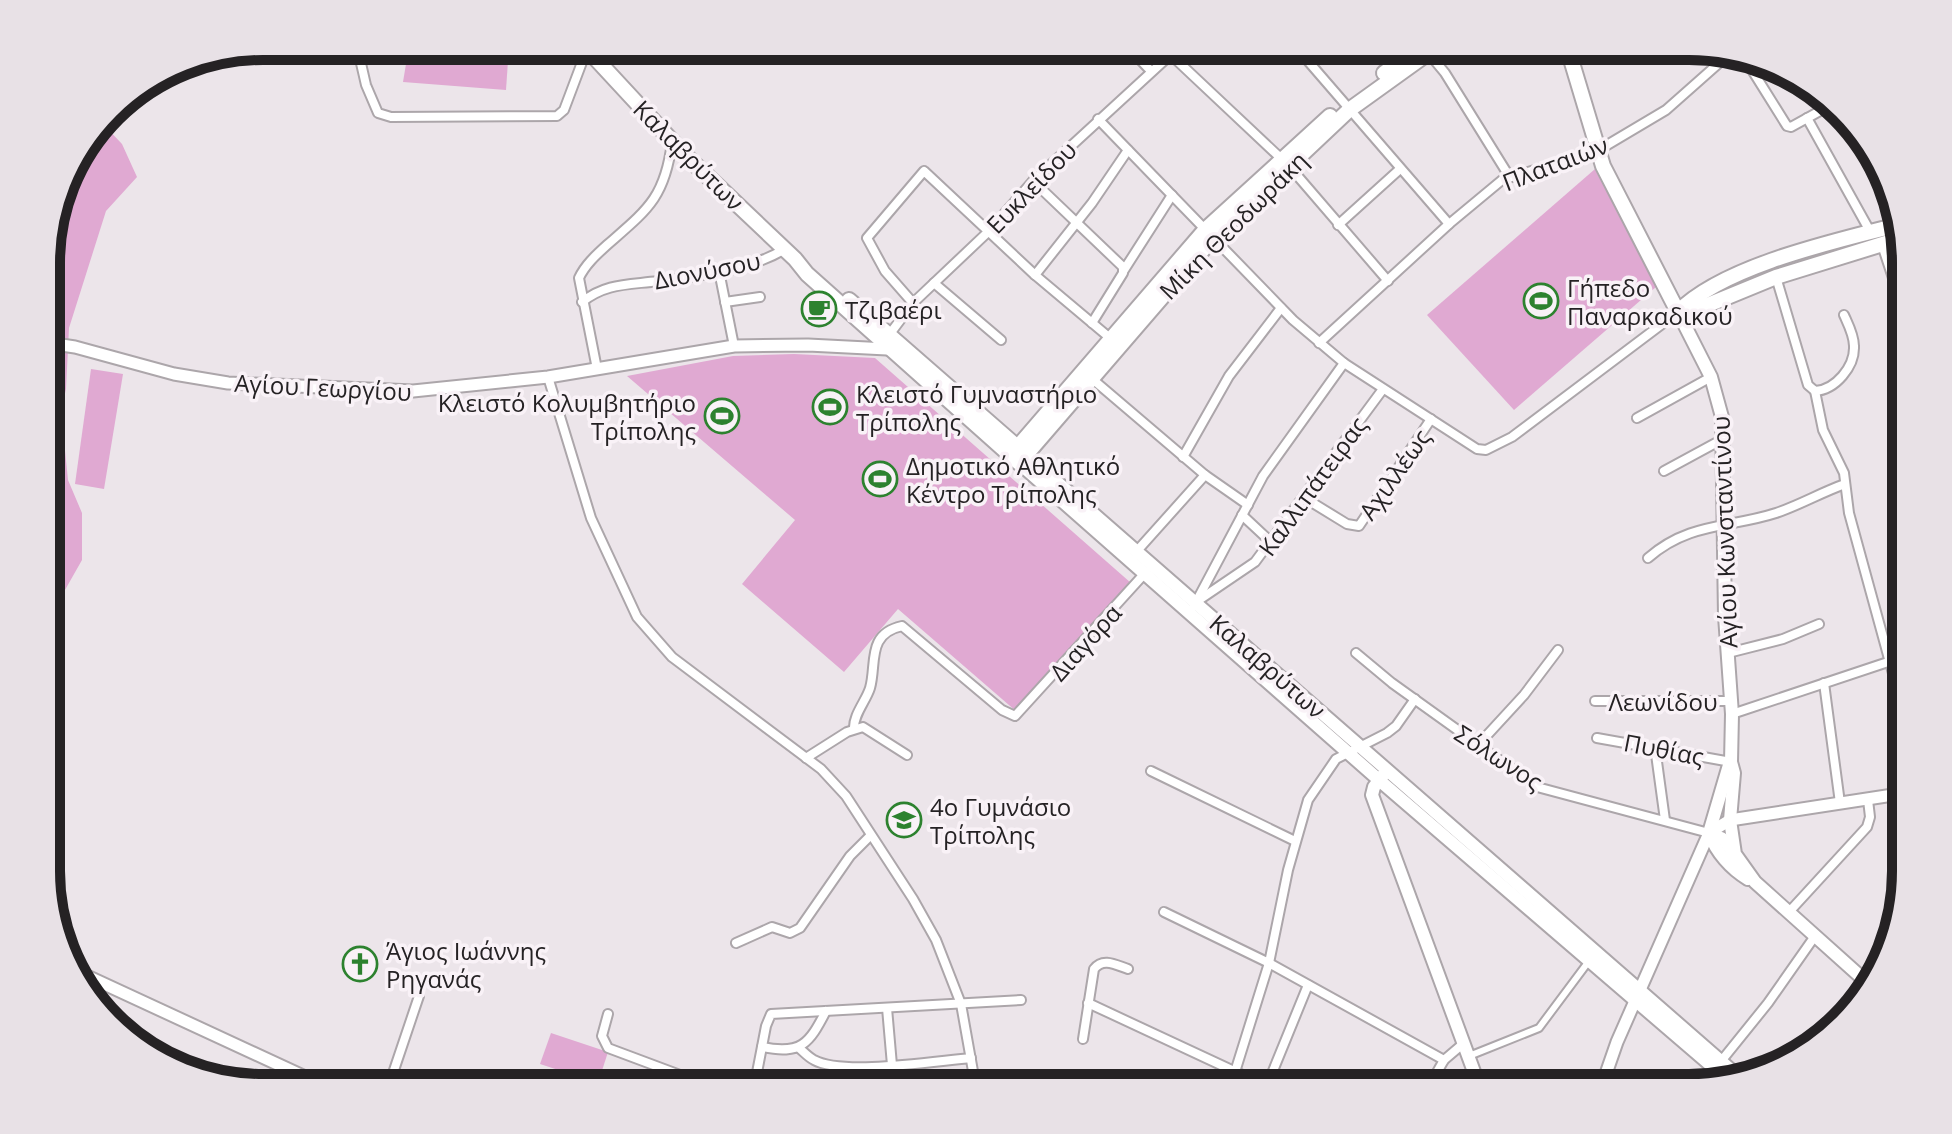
<svg xmlns="http://www.w3.org/2000/svg" width="1952" height="1134" viewBox="0 0 1952 1134" font-family="'Open Sans',sans-serif">
<style>
.green{fill:#e0a9d2}
.lines{fill:none;stroke-linecap:round;stroke-linejoin:round}
.pedestrian-casing{stroke:#aca6aa;stroke-width:10}
.minor-casing{stroke:#aca6aa;stroke-width:12}
.tertiary-casing{stroke:#aca6aa;stroke-width:15}
.secondary-casing{stroke:#aca6aa;stroke-width:16}
.primary-casing{stroke:#aca6aa;stroke-width:18}
.pedestrian{stroke:#fff;stroke-width:6}
.minor{stroke:#fff;stroke-width:8}
.tertiary{stroke:#fff;stroke-width:11}
.secondary{stroke:#fff;stroke-width:12}
.primary{stroke:#fff;stroke-width:14}
.labels{text-anchor:middle;dominant-baseline:central;stroke-width:7;stroke-linejoin:round;paint-order:stroke}
.street-label{font-size:24px;fill:#252224;stroke:#f9f2f7}
.poi-label{font-size:24px;fill:#252224;stroke:#f9f2f7;text-anchor:start}
.rim{fill:none;stroke:#252224;stroke-width:10}
</style>
<rect width="100%" height="100%" fill="#ece5ea"/>
<g class="green">
<path d="M409,46h100l-3,44 -103,-8z"/>
<path d="M102,123l20,21 15,33 -31,34 -37,117 -3,61 -5,22 7,69 14,33v47l-21,37 -13,7v-369l21,-68z"/>
<path d="M1595,169l61,118 -142,123 -87,-95z"/>
<path d="M794,354l81,4 256,225 -114,129 -119,-103 -54,63 -102,-88 53,-64 -168,-144 106,-20z"/>
<path d="M91,369l32,5 -19,115 -29,-5z"/>
<path d="M551,1033l57,19 -10,31 -58,-19z"/>
</g>
<g class="lines">
<g class="pedestrian-casing">
<path id="pedestrian" d="M1469,1056l70,-28 50,-67"/>
</g>
<g class="minor-casing">
<g id="minor">
<path d="M357,46l9,39 12,28 13,4 166,-1 7,-6 23,-61"/>
<path d="M1127,46l24,25"/>
<path d="M1295,46l154,178"/>
<path d="M1426,50l19,23 64,103"/>
<path d="M1170,54l119,112 99,115"/>
<path d="M1747,62l40,64 4,1 38,-21"/>
<path d="M1807,118l64,115"/>
<path d="M1098,119l195,201 51,43 133,86 9,1 26,-13 166,-125"/>
<path d="M1033,181l90,86v6l-31,50"/>
<path d="M1338,225l62,-56"/>
<path d="M1881,242l25,75"/>
<path d="M1124,270l48,-75"/>
<path d="M719,271l15,75"/>
<path d="M1035,275l57,-72 36,-53"/>
<path d="M1776,277l32,108 7,6c20,-1 40,-24 39,-45 0,-11 -6,-22 -10,-31"/>
<path d="M934,283l67,57"/>
<path d="M582,302c24,-19 46,-17 76,-21 42,-5 90,-10 127,-32"/>
<path d="M725,302l35,-5"/>
<path d="M913,303l-28,-32 -18,-33 57,-67 111,104 75,63"/>
<path d="M889,335l24,-32 76,-72 44,-50 147,-135"/>
<path d="M1319,343l130,-119 53,-44 95,-29 69,-41 61,-54"/>
<path d="M597,369l-18,-91c6,-13 17,-23 28,-33 40,-35 58,-47 65,-103"/>
<path d="M548,377l43,141 46,99 35,40 149,112 25,27 67,103 23,41 25,64 15,84"/>
<path d="M1090,377l115,98 43,30"/>
<path d="M1815,391l8,39 21,43 5,40 57,208"/>
<path d="M1637,418l74,-41"/>
<path d="M1183,457l46,-81 52,-68"/>
<path d="M1906,457l-11,4 -1,13 12,39"/>
<path d="M1664,471l59,-32"/>
<path d="M1303,497l44,27 12,2 72,-107"/>
<path d="M1242,515l29,27"/>
<path d="M1136,552l69,-77"/>
<path d="M1648,558c41,-36 82,-30 128,-45 24,-8 46,-21 69,-29"/>
<path d="M1199,600l56,-38 128,-173"/>
<path d="M1194,606l69,-130 81,-113"/>
<path d="M1356,653l36,30 145,104 172,46"/>
<path d="M1728,653l55,-14 36,-15"/>
<path d="M1824,683l16,120"/>
<path d="M1595,701h137"/>
<path d="M1732,714l174,-58"/>
<path d="M854,729c-1,-14 12,-28 16,-41 7,-24 -4,-54 32,-62l100,84 13,6 131,-144"/>
<path d="M1597,738l134,24"/>
<path d="M1478,745l46,-50 34,-45"/>
<path d="M1655,747l10,73"/>
<path d="M806,758l41,-26 16,-5 44,28"/>
<path d="M1151,771l144,70"/>
<path d="M1164,912l105,51 175,97"/>
<path d="M1789,912l78,-85 3,-10 -2,-17"/>
<path d="M736,943l36,-16 18,6 10,-5 50,-72 20,-20"/>
<path d="M1088,1003l178,83"/>
<path d="M887,1008l7,80"/>
<path d="M608,1014l-6,22 6,12 107,40"/>
<path d="M1083,1039l11,-70c9,-12 22,-4 34,0"/>
<path d="M762,1047c39,8 47,-3 64,-36"/>
<path d="M799,1048c5,4 9,9 15,12 29,16 121,1 157,-2"/>
<path d="M1718,1065l50,-62 47,-67"/>
<path d="M1235,1072l34,-109 19,-93 20,-70 28,-41 51,-26 9,-7 19,-27"/>
<path d="M388,1088l31,-92"/>
<path d="M754,1088l12,-62 5,-12 250,-14"/>
<path d="M1014,1088l21,-10"/>
<path d="M1266,1088l42,-103"/>
<path d="M1428,1088l16,-28 20,-17"/>
</g>
</g>
<g class="tertiary-casing">
<g id="tertiary">
<path d="M48,343l27,4 99,27 54,9 185,8 135,-14 186,-31 74,-1 79,4 7,-3"/>
<path d="M1709,833l21,-13 176,-27"/>
<path d="M1709,833l13,5 15,21"/>
<path d="M74,970l255,118"/>
<path d="M1601,1088l16,-46 92,-209"/>
</g>
</g>
<g class="secondary-casing">
<g id="secondary">
<path d="M1678,312l33,65 11,40 3,199 7,98 -1,48 3,11 -4,47 5,34 20,28 116,104"/>
<path d="M1026,455l713,622"/>
<path d="M1019,463l360,317 349,300"/>
<path d="M1729,765l-20,68c7,19 22,36 39,46"/>
<path d="M1384,774l-10,13 -2,8 108,293"/>
</g>
</g>
<g class="primary-casing">
<g id="primary">
<path d="M584,46l101,109 110,104 12,15 212,189 194,-225 136,-128 89,-64"/>
<path d="M1567,46l36,120 75,146"/>
<path d="M1384,73l36,-27"/>
<path d="M849,300l174,152"/>
<path d="M1678,312c45,-46 157,-71 220,-87"/>
<path d="M1678,312l20,-3 78,-32 126,-39"/>
<path d="M1010,456l195,-226 125,-114"/>
</g>
</g>
<use href="#pedestrian" class="pedestrian"/>
<use href="#minor" class="minor"/>
<use href="#tertiary" class="tertiary"/>
<use href="#secondary" class="secondary"/>
<use href="#primary" class="primary"/>
</g>
<defs>
<g id="stadium-ring" transform="scale(1.8)"><circle r="9.5" fill="#f9f2f7" stroke="#2d822f" stroke-width="1.5"/><path d="M0-5a6.5 5 0 1 0 0 10a6.5 5 0 1 0 0-10ZM-3.5-1.8h7v3.6h-7Z" fill="#2d822f"/></g>
<g id="cafe-ring" transform="scale(1.8)"><circle r="9.5" fill="#f9f2f7" stroke="#2d822f" stroke-width="1.5"/><path d="M-5.5-4.5H6V0H3Q3 3.5 0 3.5H-2.5Q-5.5 3.5-5.5 0ZM3-3.2v2h1.7v-2ZM-6 4.5H4V6H-6Z" fill="#2d822f"/></g>
<g id="school-ring" transform="scale(1.8)"><circle r="9.5" fill="#f9f2f7" stroke="#2d822f" stroke-width="1.5"/><path d="M0-5L7-2L0 1L-7-2ZM-4 1L0 2.5L4 1V4Q0 6-4 4Z" fill="#2d822f"/></g>
<g id="church-ring" transform="scale(1.8)"><circle r="9.5" fill="#f9f2f7" stroke="#2d822f" stroke-width="1.5"/><path d="M-1.2-6h2.4v3.5h3.3v2.4h-3.3V6h-2.4V-.1h-3.3v-2.4h3.3Z" fill="#2d822f"/></g>
</defs>
<g fill-rule="evenodd">
<use href="#stadium-ring" x="1541" y="301"/>
<use href="#cafe-ring" x="819" y="309"/>
<use href="#stadium-ring" x="830" y="407"/>
<use href="#stadium-ring" x="722" y="416"/>
<use href="#stadium-ring" x="880" y="479"/>
<use href="#school-ring" x="904" y="820"/>
<use href="#church-ring" x="360" y="964"/>
</g>
<g class="labels">
<g class="street-label">
<text transform="translate(689 155) rotate(45)">Καλαβρύτων</text>
<text transform="translate(1555 163) rotate(-21)">Πλαταιών</text>
<text transform="translate(1031 187) rotate(-46)">Ευκλείδου</text>
<text transform="translate(1233 225) rotate(-45)">Μίκη Θεοδωράκη</text>
<text transform="translate(707 270) rotate(-11)">Διονύσου</text>
<text transform="translate(323 387) rotate(3)">Αγίου Γεωργίου</text>
<text transform="translate(1394 474) rotate(-55)">Αχιλλέως</text>
<text transform="translate(1312 486) rotate(-54)">Καλλιπάτειρας</text>
<text transform="translate(1724 532) rotate(-92)">Αγίου Κωνσταντίνου</text>
<text transform="translate(1085 642) rotate(-48)">Διαγόρα</text>
<text transform="translate(1268 666) rotate(41)">Καλαβρύτων</text>
<text x="1663" y="701">Λεωνίδου</text>
<text transform="translate(1664 749) rotate(11)">Πυθίας</text>
<text transform="translate(1499 757) rotate(33)">Σόλωνος</text>
</g>
<g class="poi-label">
<text x="1567" y="287">Γήπεδο<tspan x="1567" dy="28">Παναρκαδικού</tspan></text>
<text x="845" y="309">Τζιβαέρι</text>
<text x="856" y="393">Κλειστό Γυμναστήριο<tspan x="856" dy="28">Τρίπολης</tspan></text>
<text x="696" y="402" text-anchor="end">Κλειστό Κολυμβητήριο<tspan x="696" dy="28">Τρίπολης</tspan></text>
<text x="906" y="465">Δημοτικό Αθλητικό<tspan x="906" dy="28">Κέντρο Τρίπολης</tspan></text>
<text x="930" y="806">4ο Γυμνάσιο<tspan x="930" dy="28">Τρίπολης</tspan></text>
<text x="386" y="950">Άγιος Ιωάννης<tspan x="386" dy="28">Ρηγανάς</tspan></text>
</g>
</g>
<path d="M0 0H1952V1134H0ZM263 60H1689A203 203 0 0 1 1892 263V871A203 203 0 0 1 1689 1074H263A203 203 0 0 1 60 871V263A203 203 0 0 1 263 60Z" fill="#e8e1e6" fill-rule="evenodd"/>
<path class="rim" d="M263 60H1689A203 203 0 0 1 1892 263V871A203 203 0 0 1 1689 1074H263A203 203 0 0 1 60 871V263A203 203 0 0 1 263 60Z"/>
</svg>
